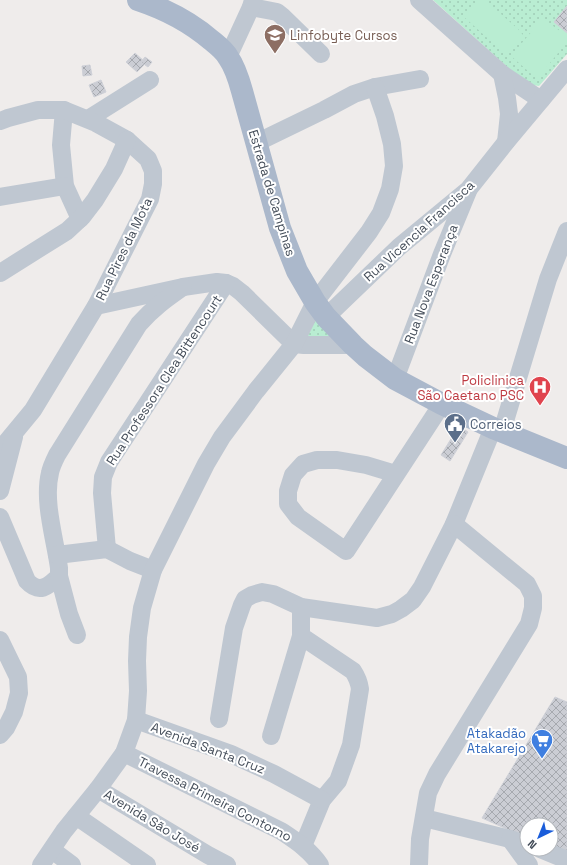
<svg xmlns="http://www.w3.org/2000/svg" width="567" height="865" viewBox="0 0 567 865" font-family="'Space Grotesk',sans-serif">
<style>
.grass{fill:url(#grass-dots)}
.garden{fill:#b9edd2}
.building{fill:url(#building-cross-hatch);stroke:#cfd1d8}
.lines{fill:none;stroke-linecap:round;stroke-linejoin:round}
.minor{stroke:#bfc7d1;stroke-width:18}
.major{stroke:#abb8cb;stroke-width:22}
.labels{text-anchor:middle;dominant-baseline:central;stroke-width:4;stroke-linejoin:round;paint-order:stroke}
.education-label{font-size:13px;fill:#785e54;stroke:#fff;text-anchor:start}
.street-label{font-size:13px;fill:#444d59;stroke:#fff}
.health-label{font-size:13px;fill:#be3a42;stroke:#fff;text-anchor:end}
.service-label{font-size:13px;fill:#4e5e75;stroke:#fff;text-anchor:start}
.shop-label{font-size:13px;fill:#366cbe;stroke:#fff;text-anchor:end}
</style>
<defs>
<pattern id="grass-dots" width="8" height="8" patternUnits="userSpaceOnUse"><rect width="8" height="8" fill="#b9edd2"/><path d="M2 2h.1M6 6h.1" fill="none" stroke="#a0cdb7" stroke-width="1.8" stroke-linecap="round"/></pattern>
<pattern id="building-cross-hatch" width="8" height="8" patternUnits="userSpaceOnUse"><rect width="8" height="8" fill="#cbcdd4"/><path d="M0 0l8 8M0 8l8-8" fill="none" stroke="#a6a9af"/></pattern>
</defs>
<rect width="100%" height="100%" fill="#efeceb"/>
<g class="grass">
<path d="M433,0h134v54l-28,32 -13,-2z"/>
<path d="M315,319l15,17 -24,3z"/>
</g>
<g class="garden">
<path d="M479,0h6l33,29 5,6 -18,19 -42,-38z"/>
<path d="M542,18l25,18v6l-30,37 -26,-23 21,-25 2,-5z"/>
</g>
<g class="building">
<path d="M567,6v27l-13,-11z"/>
<path d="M135,53l11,10 -9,9 -11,-10z"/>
<path d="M145,57l7,5 -4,5 -7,-5z"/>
<path d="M90,65l2,10 -9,1 -1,-10z"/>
<path d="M101,80l5,12 -12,5 -5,-12z"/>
<path d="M459,426l9,6 -18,29 -9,-6z"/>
<path d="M555,697l12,5v154l-16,-7v-24h-24v13l-45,-20z"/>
</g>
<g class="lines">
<g class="minor">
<path d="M419,0l83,74 39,26"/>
<path d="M251,7l26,5 5,4 39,38"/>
<path d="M228,57l23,-50 2,-7"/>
<path d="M502,74l5,24 2,16 -3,28"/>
<path d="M64,110l-3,35 4,41 15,33"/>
<path d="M88,119l62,-39"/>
<path d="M0,121l8,-3 30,-8h26l32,13 31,17 21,19 5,12v13l-3,15 -54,107 -63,104 -33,40"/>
<path d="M256,143l68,-33 30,-16 21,-7 45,-8"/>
<path d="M0,197l65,-11"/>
<path d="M0,273l67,-42 15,-14 13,-17 19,-31 13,-29"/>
<path d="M96,306l87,-19 34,-5 9,1 7,3 9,7 52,51"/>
<path d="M326,317l73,-70 69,-57 38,-48 61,-73"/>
<path d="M294,344l10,1h49"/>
<path d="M395,379l47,-125 26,-63"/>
<path d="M502,431l46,-152 19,-48"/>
<path d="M396,474l-30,-9 -29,-5h-20l-14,4 -10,11 -5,16v13l10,13 48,34 96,-147"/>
<path d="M0,491l14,-54"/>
<path d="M0,517l27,64c12,13 21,6 32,-5v-8c-4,-29 -16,-67 -9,-95 1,-6 4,-12 7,-18l82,-131c14,-16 27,-25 44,-37"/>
<path d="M107,549l-5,-56 1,-16 6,-15 117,-179"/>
<path d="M57,555l50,-6 23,12 23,9"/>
<path d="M59,576l10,38 8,21"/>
<path d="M301,636l52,35c4,6 6,11 7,18l-9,56 -13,36 -16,19 -19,46"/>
<path d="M0,640l18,37 1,16 -5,19 -8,16 -6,7"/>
<path d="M219,719l15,-91 8,-23 3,-6 7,-4 10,-3 11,2 28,13 76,11 15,-4 9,-5 12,-9 9,-13 32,-63 39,-96"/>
<path d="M136,720l95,34 43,20 48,26"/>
<path d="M271,736l30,-100v-29"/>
<path d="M124,753l157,78c15,10 29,19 39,34"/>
<path d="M98,789l110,66 19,10"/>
<path d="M76,816l71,49"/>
<path d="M424,818l86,21 17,6"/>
<path d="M510,839l19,26"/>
<path d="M540,849l27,11"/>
<path d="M52,850l20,15"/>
<path d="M41,865l23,-34 34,-42 26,-36 12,-33 2,-29 -1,-30 1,-24 4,-29 11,-38 53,-106 16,-27 34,-46 38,-47 21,-42 54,-70 12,-19 9,-24 4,-23 -2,-22 -7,-28 -10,-29"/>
<path d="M419,865l1,-26 8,-46 9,-19 92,-150 4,-16v-12l-6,-12 -73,-60"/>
</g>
<path class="major" d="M138,0c27,9 51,21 73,40 6,5 13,10 17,17 7,10 11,23 14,34l38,137 17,43 18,31 11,15 27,28 12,11 30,23 47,25 51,24 74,30"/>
</g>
<defs>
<g id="university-pin" transform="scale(1.15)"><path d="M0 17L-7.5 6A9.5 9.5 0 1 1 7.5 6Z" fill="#8d6e63" stroke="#fff"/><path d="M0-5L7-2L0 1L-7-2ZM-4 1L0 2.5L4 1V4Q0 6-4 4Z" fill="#fff"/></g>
<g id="hospital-pin" transform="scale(1.15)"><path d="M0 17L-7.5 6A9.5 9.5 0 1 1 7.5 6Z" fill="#e0444e" stroke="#fff"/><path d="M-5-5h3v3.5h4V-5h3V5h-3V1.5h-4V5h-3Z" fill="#fff"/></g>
<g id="civic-pin" transform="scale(1.15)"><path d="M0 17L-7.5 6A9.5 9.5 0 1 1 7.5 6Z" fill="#5c6f8a" stroke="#fff"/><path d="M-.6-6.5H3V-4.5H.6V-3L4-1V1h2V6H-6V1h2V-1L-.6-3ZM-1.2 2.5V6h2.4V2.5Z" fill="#fff"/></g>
<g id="supermarket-pin" transform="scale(1.15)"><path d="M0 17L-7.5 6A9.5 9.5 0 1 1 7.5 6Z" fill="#3f7fe0" stroke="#fff"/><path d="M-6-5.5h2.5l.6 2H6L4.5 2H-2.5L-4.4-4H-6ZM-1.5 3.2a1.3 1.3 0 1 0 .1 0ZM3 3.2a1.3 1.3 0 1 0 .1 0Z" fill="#fff"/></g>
</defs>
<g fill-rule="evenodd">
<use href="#university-pin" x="275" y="35"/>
<use href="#hospital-pin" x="540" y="387"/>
<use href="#civic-pin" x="455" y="424"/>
<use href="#supermarket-pin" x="542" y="740"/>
</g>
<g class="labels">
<g class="education-label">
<text x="290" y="35">Linfobyte Cursos</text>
</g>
<g class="street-label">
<text transform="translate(272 193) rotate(73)">Estrada de Campinas</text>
<text transform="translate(419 231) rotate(-42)">Rua Vicencia Francisca</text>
<text transform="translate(124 249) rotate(-64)">Rua Pires da Mota</text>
<text transform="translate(431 284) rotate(-69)">Rua Nova Esperança</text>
<text transform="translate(164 380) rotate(-57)">Rua Professora Clea Bittencourt</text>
<text transform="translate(208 748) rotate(21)">Avenida Santa Cruz</text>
<text transform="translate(215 799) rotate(27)">Travessa Primeira Contorno</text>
<text transform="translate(152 821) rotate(31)">Avenida São José</text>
</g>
<g class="health-label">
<text x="524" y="380">Policlinica<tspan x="524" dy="15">São Caetano PSC</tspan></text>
</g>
<g class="service-label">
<text x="470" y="424">Correios</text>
</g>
<g class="shop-label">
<text x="526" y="733">Atakadão<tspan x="526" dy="15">Atakarejo</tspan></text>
</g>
</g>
<g transform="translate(539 837) rotate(223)"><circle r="19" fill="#ffffff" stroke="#b4b8bd"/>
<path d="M0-3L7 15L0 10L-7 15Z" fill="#1a5dda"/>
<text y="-6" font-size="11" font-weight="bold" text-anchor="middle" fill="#444d59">N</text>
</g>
</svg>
